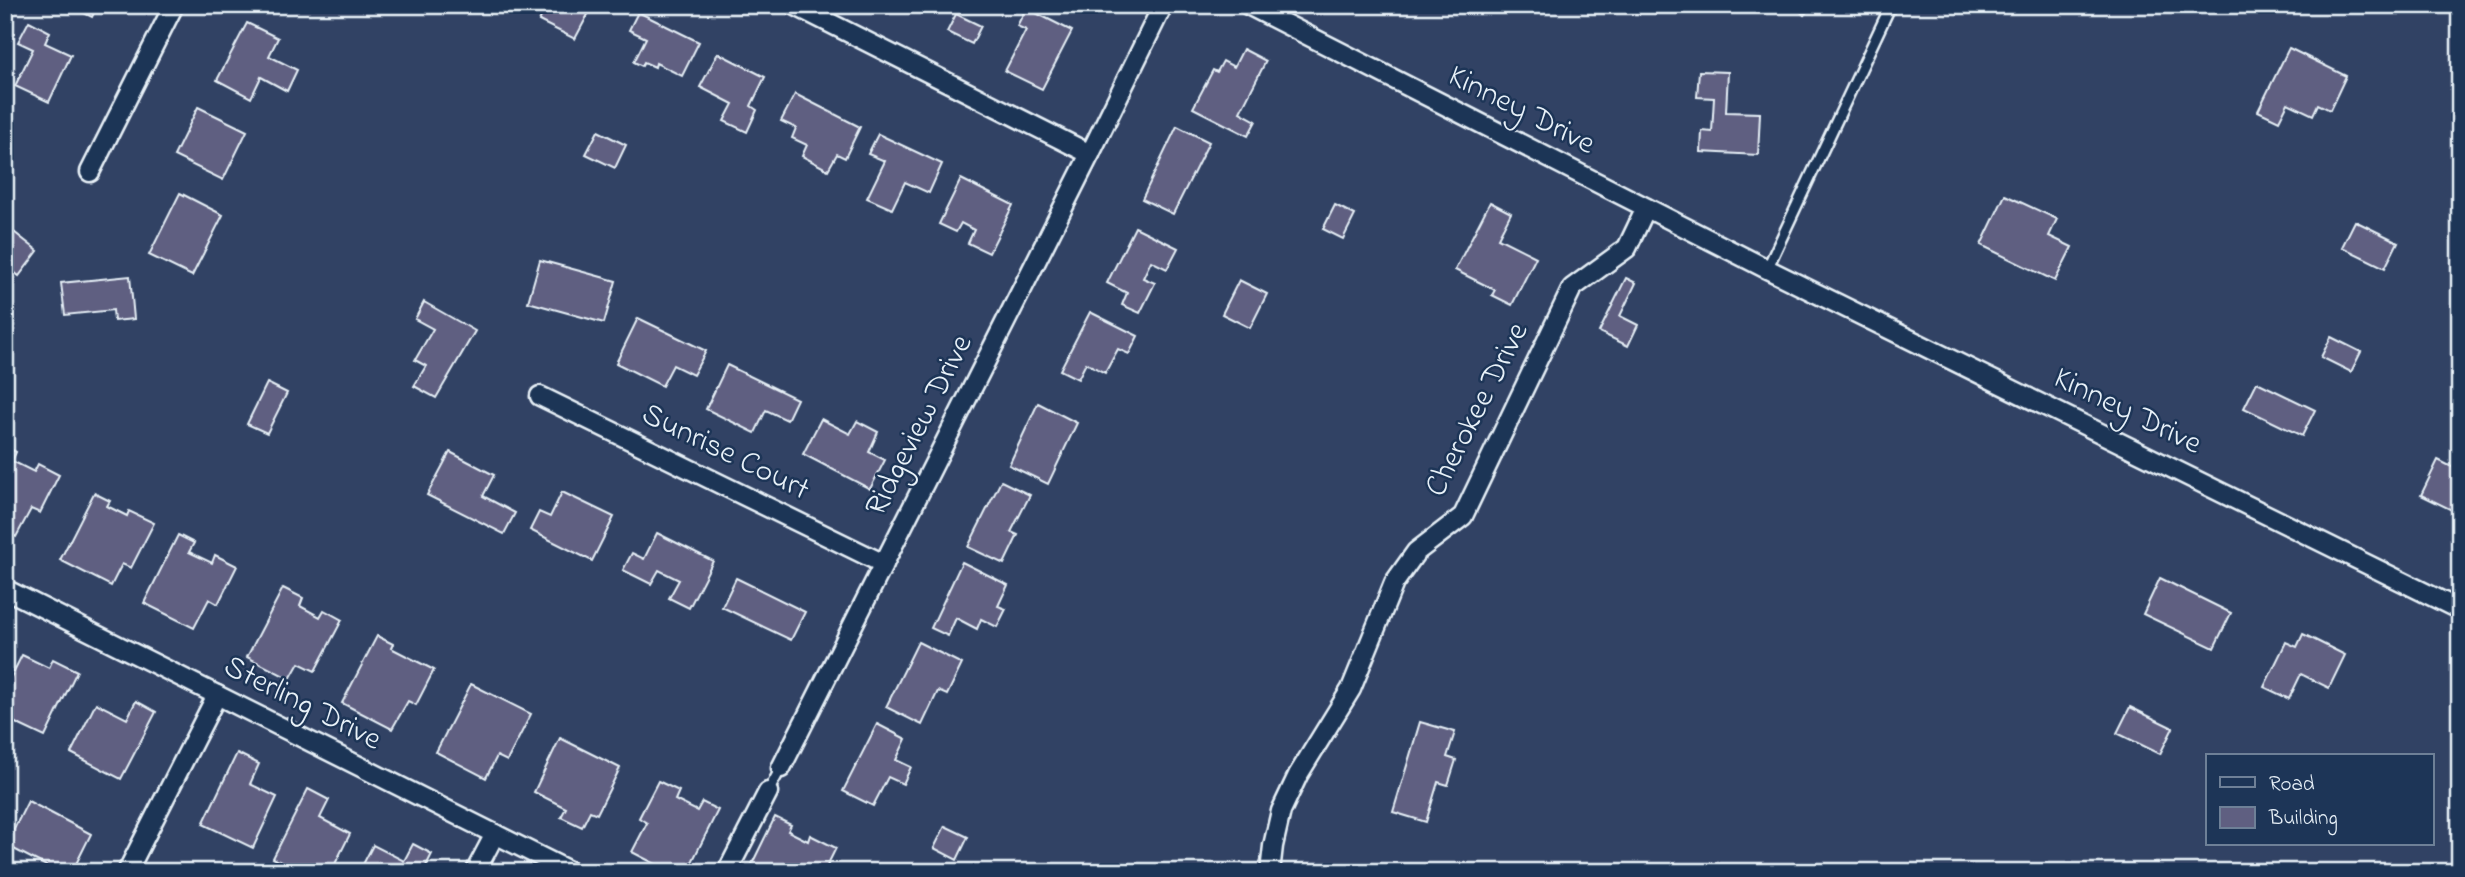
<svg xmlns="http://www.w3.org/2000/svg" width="2465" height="877" viewBox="0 0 2465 877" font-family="'Indie Flower',sans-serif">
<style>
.building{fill:#5f5f81;stroke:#e8f1f8;stroke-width:2}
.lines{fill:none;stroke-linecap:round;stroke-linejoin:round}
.service-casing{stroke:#e8f1f8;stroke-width:14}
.minor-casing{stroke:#e8f1f8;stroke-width:23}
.service{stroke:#1d3557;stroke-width:9}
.minor{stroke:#1d3557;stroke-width:18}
.labels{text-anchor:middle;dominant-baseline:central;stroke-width:5;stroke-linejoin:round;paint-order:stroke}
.street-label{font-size:32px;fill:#e8f1f8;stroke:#1d3557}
</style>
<rect width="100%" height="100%" fill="#314264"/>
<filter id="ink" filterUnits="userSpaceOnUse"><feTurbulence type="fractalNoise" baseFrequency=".0143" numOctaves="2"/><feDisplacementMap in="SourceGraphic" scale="14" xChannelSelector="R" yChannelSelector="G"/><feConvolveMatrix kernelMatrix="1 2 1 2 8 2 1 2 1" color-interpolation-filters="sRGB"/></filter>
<g filter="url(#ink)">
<g class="building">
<path d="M68,5h30l-6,12z"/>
<path d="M543,5h50l-18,34 -36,-18 7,-14z"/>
<path d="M1793,5h20l-9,10z"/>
<path d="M1026,8l46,23 -30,58 -37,-18 21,-41 -9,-4z"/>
<path d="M638,12l61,30 -17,34 -26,-13 -1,4 -11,-5 -2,4 -8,-4 12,-24 -17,-8z"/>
<path d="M956,14l25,12 -9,18 -25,-12z"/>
<path d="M29,21l21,11 -5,11 26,12 -22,47 -34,-16 18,-37 -15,-7z"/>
<path d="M247,23l31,15 -9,18 28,14 -10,21 -26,-14 -10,21 -34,-18z"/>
<path d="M2289,48l57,28 -16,34 -12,-6 -5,11 -25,-12 -9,18 -21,-10z"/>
<path d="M1243,49l23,12 -26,51 16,9 -8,15 -55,-28 20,-38 4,2 6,-11 11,6z"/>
<path d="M718,53l47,24 -14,29 6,4 -10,22 -23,-11 9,-17 -33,-17z"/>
<path d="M1699,71l29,1 -2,40 34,1 -2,42 -57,-3 1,-21 10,1 2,-34 -17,-1z"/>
<path d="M795,94l65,33 -15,31 -8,-4 -9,16 -26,-14 5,-11 -15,-7 4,-10 -15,-7z"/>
<path d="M198,107l49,24 -24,49 -49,-24z"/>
<path d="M5,119l10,4 -10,21z"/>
<path d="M1177,126l32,16 -36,72 -31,-15z"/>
<path d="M598,131l28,14 -11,23 -29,-14z"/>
<path d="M878,134l64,30 -13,29 -24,-11 -13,27 -25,-11 18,-37 -17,-7z"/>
<path d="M961,179l52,26 -24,48 -21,-10 6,-13 -13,-7 -5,9 -17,-8z"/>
<path d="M180,193l43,22 -31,61 -43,-21z"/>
<path d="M2005,195l52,24 -8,17 23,11 -17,34 -74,-36z"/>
<path d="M1490,202l21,11 -13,25 38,19 -24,48 -20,-10 3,-5 -40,-20z"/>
<path d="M1335,205l20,10 -12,24 -20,-10z"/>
<path d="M2355,221l43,21 -13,26 -43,-21z"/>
<path d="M5,225l33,26 -19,25 -14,-11z"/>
<path d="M1135,227l43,21 -11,21 -16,-8 -8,17 12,5 -15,30 -18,-8 5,-12 -20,-10z"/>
<path d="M540,260l76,21 -12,42 -76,-21z"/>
<path d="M130,276l4,43 -20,2 -1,-11 -48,5 -4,-32z"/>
<path d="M1626,278l10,5 -16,33 18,9 -10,21 -29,-14z"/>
<path d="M1239,280l28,14 -17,34 -28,-14z"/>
<path d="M424,302l51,29 -39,67 -22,-12 12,-20 -11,-6 18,-31 -18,-10z"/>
<path d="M1090,312l48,24 -9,18 -11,-5 -13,24 -19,-10 -8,16 -18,-9z"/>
<path d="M638,318l68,33 -13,24 -20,-10 -11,21 -46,-23z"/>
<path d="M2331,337l30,15 -10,20 -30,-15z"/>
<path d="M727,365l70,34 -10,21 -21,-10 -11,23 -49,-24z"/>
<path d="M2257,382l58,28 -13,26 -58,-28z"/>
<path d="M267,383l20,10 -20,40 -20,-9z"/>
<path d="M1038,403l39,20 -29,61 -39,-19z"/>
<path d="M821,419l29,15 7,-13 21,11 -9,20 16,8 -15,29 -67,-35z"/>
<path d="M5,446l11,6 -4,9 22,11 4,-8 21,11 -19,38 -9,-4 -15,28 -11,-6z"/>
<path d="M450,452l44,23 -11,21 32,17 -11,21 -77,-39z"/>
<path d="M2438,460l22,11v43l-39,-19z"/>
<path d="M1001,481l29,14 -19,37 7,3 -14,29 -36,-17z"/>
<path d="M562,492l52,25 -22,44 -62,-31 9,-18 11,5z"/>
<path d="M94,493l16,8 -3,5 20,10 2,-5 25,12 -23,45 -9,-4 -11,22 -51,-26z"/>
<path d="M657,533l56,28 -24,47 -20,-10 10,-18 -20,-10 -8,14 -28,-14 9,-17 12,6z"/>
<path d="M178,535l16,8 -5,9 23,11 3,-8 22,11 -19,38 -9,-5 -15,29 -50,-25z"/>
<path d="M962,562l46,23 -10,21 8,3 -9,18 -16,-8 -4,10 -21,-11 -8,18 -17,-8z"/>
<path d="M736,578l69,34 -14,28 -69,-33z"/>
<path d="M2160,578l71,35 -17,35 -71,-34z"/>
<path d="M283,588l20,10 -3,8 20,11 4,-7 18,10 -27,51 -16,-8 -9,16 -43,-22z"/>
<path d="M2303,634l42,21 -16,33 -28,-14 -12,25 -25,-12 22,-45 11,5z"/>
<path d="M377,636l16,8 -2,4 43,22 -18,35 -8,-4 -16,28 -50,-26z"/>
<path d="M918,642l44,22 -15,31 -9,-4 -16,34 -36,-18z"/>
<path d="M22,655l27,13 4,-9 24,12 -32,66 -40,-19v-29z"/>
<path d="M471,684l60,30 -24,47 -10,-5 -11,22 -50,-26z"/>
<path d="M136,701l20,11 -35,67 -50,-26 25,-50 31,16z"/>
<path d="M2130,707l43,21 -13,26 -43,-21z"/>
<path d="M1420,722l35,10 -8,25 9,3 -8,25 -10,-3 -12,40 -33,-10z"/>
<path d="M877,724l29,15 -10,21 15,7 -8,17 -15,-7 -15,29 -30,-15z"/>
<path d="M560,738l60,30 -23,46 -7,-3 -8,16 -21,-10 5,-9 -32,-16z"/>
<path d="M237,753l22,11 -9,20 27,13 -24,51 -50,-24z"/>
<path d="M658,781l21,10 -4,9 22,11 5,-9 16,8 -31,62h-16l-39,-20 15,-29 -8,-5z"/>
<path d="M308,789l21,11 -9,18 30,16 -19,38h-31l-27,-14z"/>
<path d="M28,801l63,33 -19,38h-14l-52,-27z"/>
<path d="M775,817l16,8 -3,6 20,10 2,-6 26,13 -12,24h-76z"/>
<path d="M945,826l23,11 -11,23 -23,-12z"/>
<path d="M413,844l19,10 -9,18h-64l14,-27 31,16z"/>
</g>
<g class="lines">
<g class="service-casing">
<g id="service">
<path d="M1767,269l124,-264"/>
<path d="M768,792l13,-24"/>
</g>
</g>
<g class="minor-casing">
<g id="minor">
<path d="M794,5l296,149"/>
<path d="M1248,5l519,264 693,341"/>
<path d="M90,172l84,-167"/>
<path d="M540,396l344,168"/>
<path d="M5,589l566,283"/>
<path d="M781,768l309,-614 73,-149"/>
<path d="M127,872l90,-177"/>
<path d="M475,872l20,-38"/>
<path d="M727,872l41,-80"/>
<path d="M1270,872l3,-26 8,-35 17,-36 53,-86 43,-106 22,-31 47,-36 109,-228 55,-40 19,-40"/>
</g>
</g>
<use href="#service" class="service"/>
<use href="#minor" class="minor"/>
</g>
</g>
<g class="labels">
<g class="street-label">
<text transform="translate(1521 111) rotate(27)">Kinney Drive</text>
<text transform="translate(1478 410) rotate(-63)">Cherokee Drive</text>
<text transform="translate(2127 412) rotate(26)">Kinney Drive</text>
<text transform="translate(920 426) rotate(-63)">Ridgeview Drive</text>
<text transform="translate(725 453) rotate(26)">Sunrise Court</text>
<text transform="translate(302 704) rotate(27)">Sterling Drive</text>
</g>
</g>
<rect width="2465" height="877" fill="none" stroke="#1d3557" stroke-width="28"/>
<rect x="14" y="14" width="2437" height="849" fill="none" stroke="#e8f1f8" stroke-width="2.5" filter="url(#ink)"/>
<rect x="2206" y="754" width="228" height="91" fill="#1d3557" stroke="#6e8097" stroke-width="2"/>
<rect x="2220" y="777" width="35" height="10" fill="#1d3557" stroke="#6e8097" stroke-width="2"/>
<text x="2269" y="790" font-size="21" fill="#e8f1f8">Road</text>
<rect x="2220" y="807" width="35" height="21" fill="#5f5f81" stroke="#6e8097" stroke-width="2"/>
<text x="2269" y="824" font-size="21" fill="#e8f1f8">Building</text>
</svg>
